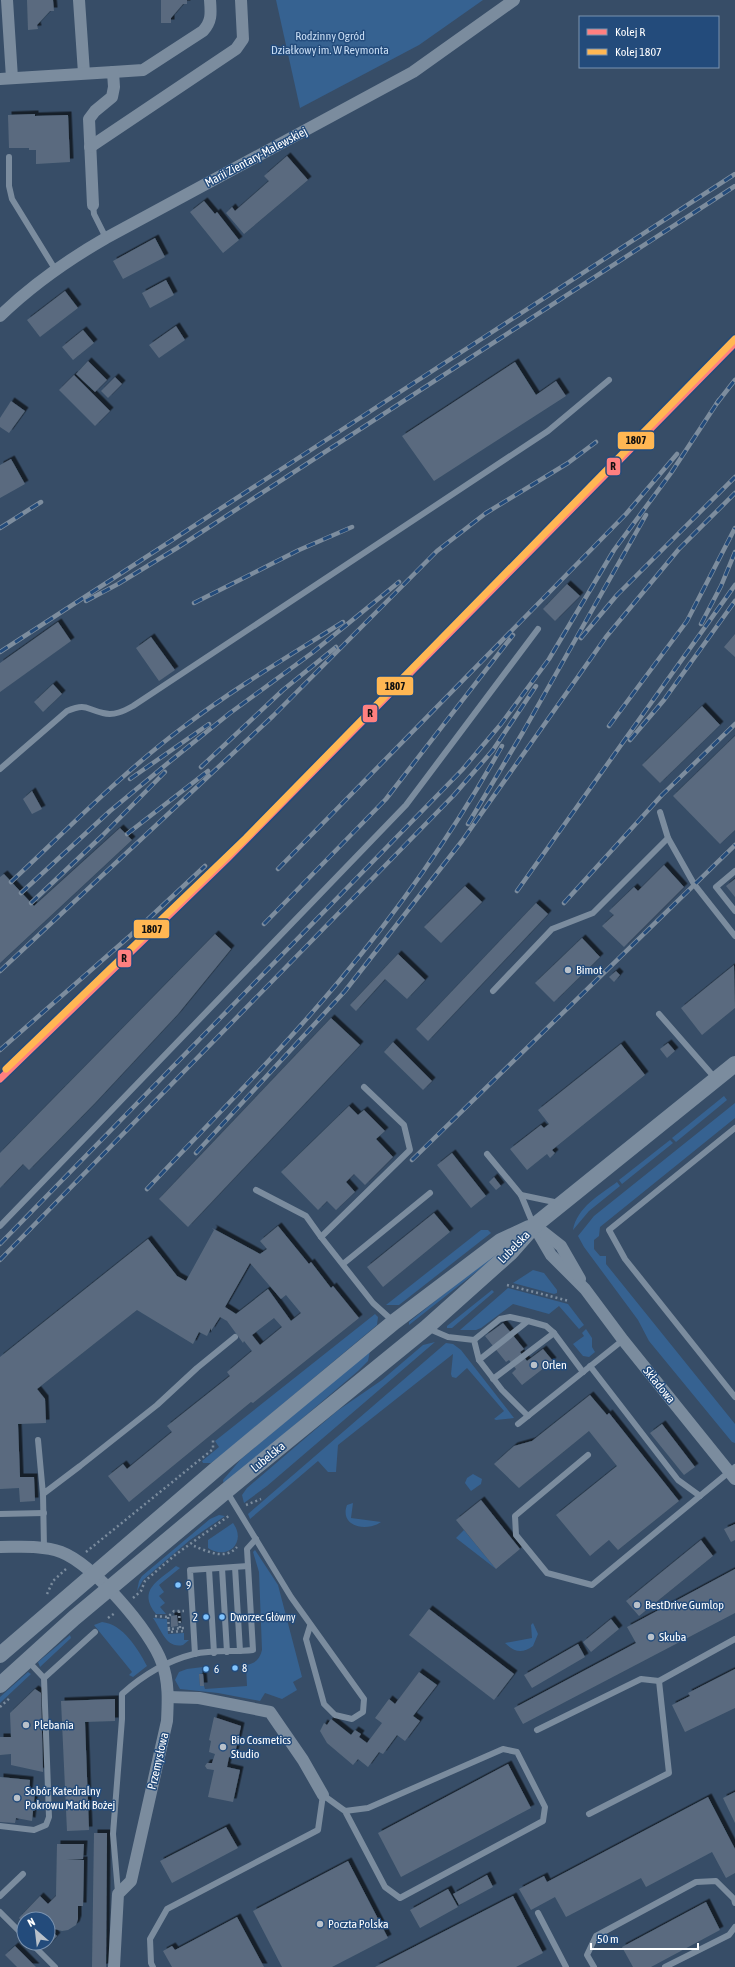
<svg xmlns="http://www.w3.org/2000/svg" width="735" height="1967" viewBox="0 0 735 1967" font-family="'Asap Condensed',sans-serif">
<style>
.green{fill:#366291}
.building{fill:#5a6b7f;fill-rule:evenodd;filter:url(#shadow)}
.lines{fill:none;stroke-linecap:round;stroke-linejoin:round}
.path{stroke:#7b8c9e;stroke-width:2.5;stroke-dasharray:2 3;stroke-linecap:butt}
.service{stroke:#7b8c9e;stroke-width:6}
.minor{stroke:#7b8c9e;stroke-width:12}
.tertiary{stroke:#7b8c9e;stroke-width:16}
.rail-casing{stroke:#7d8d9e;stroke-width:4.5}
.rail{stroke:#234b7b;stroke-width:3;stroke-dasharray:9;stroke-linecap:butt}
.rail-1-casing{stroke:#234b7b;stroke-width:10}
.rail-2-casing{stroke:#234b7b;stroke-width:10}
.rail-1{stroke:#ff8080;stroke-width:7}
.rail-2{stroke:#ffb753;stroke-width:7}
.poi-dot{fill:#b9c1ca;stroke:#234b7b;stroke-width:1.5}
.bus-dot{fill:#80c4ff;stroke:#234b7b;stroke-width:1.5}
.labels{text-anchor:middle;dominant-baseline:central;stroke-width:3;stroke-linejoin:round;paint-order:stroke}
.bus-label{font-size:11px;fill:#fff;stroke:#234b7b;text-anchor:start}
.park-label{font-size:12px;fill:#c8ddf4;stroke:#234b7b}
.street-label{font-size:12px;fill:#fff;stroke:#234b7b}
.poi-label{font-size:12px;fill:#fff;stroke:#234b7b;text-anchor:start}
.line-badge{stroke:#234b7b;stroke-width:1.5}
.pale-badge-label{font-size:11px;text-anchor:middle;font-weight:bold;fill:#111}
</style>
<defs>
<filter id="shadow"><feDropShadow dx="3.5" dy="-3.5" stdDeviation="0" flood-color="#0009"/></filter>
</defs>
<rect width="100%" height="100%" fill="#374d67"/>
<g class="green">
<path d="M276,0h207l-64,45 -119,63z"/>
<path d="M724,1096l3,4 -51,42 -4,-4z"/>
<path d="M735,1103v15l-135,109 -1,9 -5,4v9l6,7h6v8l129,160v19l-3,-1 -83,-101 -11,-21 -54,-73 -6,-11 16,-20z"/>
<path d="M670,1140l3,3 -51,41 -3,-4z"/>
<path d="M617,1182l3,4 -31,25 -16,19c4,-23 27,-35 44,-48z"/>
<path d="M481,1230h7l3,3 -92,72h-13z"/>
<path d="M501,1248l3,2 -95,75v-3z"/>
<path d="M533,1270l11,3 13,17v3l-3,1 -41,-11z"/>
<path d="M508,1288l60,16 16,21 -5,4 -20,-23 -10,8 -36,-10 -32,24 -5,2h-16z"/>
<path d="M492,1290l2,2 -42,36h-5v-2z"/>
<path d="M375,1314l3,3 -1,8 -154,129 -12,9h-8l-1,-2 17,-14 -4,-6z"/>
<path d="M586,1329l6,9v9l3,5 -6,5 -6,-1 -10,-12 11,-8 -2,-3z"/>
<path d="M435,1342l-168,144 -23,17 -2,-8 5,-7 90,-77 45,-31 41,-35z"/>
<path d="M446,1343l7,1 8,6 53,68 -18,2 -2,-1 10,-8 -37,-43 -11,10 -4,-1 -1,-3 2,-20 -115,91 -2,27h-8l-10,-11 -68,58 -2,-5z"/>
<path d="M370,1351l-2,10 -10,10 -134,114 -1,-5 18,-21z"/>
<path d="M473,1474l9,5 -1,5 -10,7 -6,-8 2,-5z"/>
<path d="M353,1503l-2,15 30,4c-14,10 -42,5 -34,-17z"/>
<path d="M219,1515l6,1 -35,24 -47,40 -6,11 2,-10 3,-5 68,-57z"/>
<path d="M233,1523c14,19 -5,38 -25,25v-8z"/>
<path d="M464,1530l32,39 -40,-31z"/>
<path d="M255,1550l23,35 24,92 -9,5 4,8 -15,9 -17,-6 -5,8 -42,-8 -38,-4 -5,-9 4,-8 8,-3 16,-2v6l-4,1 1,12h4l1,3 42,-3 -1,-21c9,-1 14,-6 16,-15l-3,-78 -6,-20z"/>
<path d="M176,1566l4,2 -21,17 5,7 -5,4 6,7 -5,4 6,7h-10c-19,-24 2,-33 20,-48z"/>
<path d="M153,1618l14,1 1,15 16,-1v7h5l-6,5c-17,4 -22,-16 -30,-27z"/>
<path d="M102,1622c21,2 36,27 45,44l-14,11 -4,-2 3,-3 -38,-47z"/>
<path d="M533,1623l5,11 -5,12c-11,8 -19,6 -28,-3l27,-5 -1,-13z"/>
<path d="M70,1635l1,3 -31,29 -2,-5z"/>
<path d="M28,1672l3,2 -31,29v-6z"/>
</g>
<g class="building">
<path d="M27,0h26l1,11h-4l-13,14 1,4 -10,1z"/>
<path d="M161,0h26v4h-4l-12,14v5h-10z"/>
<path d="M35,114v2l33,-1 2,47 -34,2v-14h-7v-2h-20l-1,-33z"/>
<path d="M287,156l21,24 -64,54 -18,-21 6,-6 3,4 34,-30 -5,-5z"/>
<path d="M204,201l11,13 2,-2 22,28 -16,13 -33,-41z"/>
<path d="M155,238l10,19 -42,22 -10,-18z"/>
<path d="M166,280l8,15 -24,13 -8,-15z"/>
<path d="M65,291l13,17 -38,29 -13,-17z"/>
<path d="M176,326l9,14 -26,18 -10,-13z"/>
<path d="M83,330l11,13 -21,17 -11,-13z"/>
<path d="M88,361l19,19 -12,12 -19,-18z"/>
<path d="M515,362l21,33 20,-14 10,15 -132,85 -32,-45z"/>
<path d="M74,375l36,36 -15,15 -36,-36z"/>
<path d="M115,377l7,7 -14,14 -7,-7z"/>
<path d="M11,401l14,10 -16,22 -9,-6v-9z"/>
<path d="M11,459l14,25 -25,14v-33z"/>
<path d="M567,584l13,12 -25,25 -12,-12z"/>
<path d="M58,622l13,19 -71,51v-29z"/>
<path d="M735,634v23l-11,-10z"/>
<path d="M151,637l24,33 -16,11 -23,-33z"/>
<path d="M53,684l9,10 -19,18 -9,-10z"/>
<path d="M702,706l18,19 -60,58 -18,-18z"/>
<path d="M735,736v94l-15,14 -47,-48z"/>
<path d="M32,791l10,18 -10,5 -9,-15z"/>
<path d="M120,828l12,12 -132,123v-86l4,-3 30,32z"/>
<path d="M664,865l20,22 -60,60 -22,-21 12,-11 -5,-4 25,-24 4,4z"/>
<path d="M735,879v18l-9,-11z"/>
<path d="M465,886l17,16 -41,41 -17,-16z"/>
<path d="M536,903l12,11 -120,127 -12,-12z"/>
<path d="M215,934l16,15 -53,65 -83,89 -66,67 -6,-6 -23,24v-35z"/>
<path d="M582,938l18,19 -46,45 -19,-19z"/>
<path d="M398,954l27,26 -18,19 -22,-20 -29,32 -6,-6z"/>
<path d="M734,965l1,43 -33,27 -21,-27z"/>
<path d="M616,971l4,4 -6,7 -5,-5z"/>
<path d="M331,1018l29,27 -172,182 -29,-28z"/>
<path d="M393,1042l39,39 -9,9 -39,-38z"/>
<path d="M668,1043l7,8 -8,7 -7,-9z"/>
<path d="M621,1044l24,31 -93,75 3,3 -5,5 -3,-4 -20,16 -17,-21 31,-24 3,3 5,-4 -11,-14z"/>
<path d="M349,1106l9,9 6,-5 21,21 -9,8 17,18 -28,28 -11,-11 -8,8 9,10 -19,18 -9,-9 -9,9 -37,-38z"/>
<path d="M452,1153l34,43 -15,12 -34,-43z"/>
<path d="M494,1177l7,9 -5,4 -7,-8z"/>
<path d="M434,1213l16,19 -67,55 -16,-20z"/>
<path d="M278,1226l31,38 2,-2 20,26 2,-2 26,32 -106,85 -2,-1 -122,100 -21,-26 15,-12 4,5 45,-37 -5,-6 63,-50 -3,-4 25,-21 -8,-10 -1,2 -16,-22 -7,-4 -9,14v-3l-4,8 -8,-4 -6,12 -56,-34 -100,79 8,10 1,24 -28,1 2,53h14l1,24 -15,1 -1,-14 -19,1v-132l148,-118 29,37 9,5 28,-51 -2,-2 48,26 7,-5 -7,-8zM250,1263l31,36 5,-4 15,18 -10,8 -23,-32 -32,25 -11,-7zM274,1318l8,9 -22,18 -8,-10z"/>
<path d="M503,1323l21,26 -4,3 7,9 16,-12 10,12 -31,24 -10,-12 4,-4 -7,-9 -3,2 -21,-26z"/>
<path d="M590,1395l17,20 2,-2 70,88 -61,49 -9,-10 -19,16 -34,-41 61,-49 -28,-35 -70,57 -25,-24 20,-18 18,-5z"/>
<path d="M662,1424l33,43 -11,8 -34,-42z"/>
<path d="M481,1500l39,49 -24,20 -40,-49z"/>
<path d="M735,1524v16l-4,2 -7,-13z"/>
<path d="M701,1540l12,16 -74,60 -13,-15z"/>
<path d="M735,1569v44l-212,111 -9,-16 122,-65 -9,-16z"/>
<path d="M429,1609l85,65 -20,26 -85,-65z"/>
<path d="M177,1615l1,11 -7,1v-11z"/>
<path d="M611,1619l8,10 -28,23 -8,-10z"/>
<path d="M578,1644l7,13 -53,31 -8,-13z"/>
<path d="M735,1669v39l-50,24 -13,-27 18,-9 -2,-3z"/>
<path d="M419,1672l18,13 -24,31 7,5 -15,20 -8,-6 -14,19 -4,-2 -11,15 -10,-8 -5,6 -26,-22 -7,-12 4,-8 3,2 4,-6 20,16 4,-5 6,4 -2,3 8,6 15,-20 -7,-5 14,-19 6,5z"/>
<path d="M199,1674h4l1,12h-4z"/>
<path d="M35,1689l6,4 2,79 -32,-7v-11l-11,1v-18h11l-1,-24z"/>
<path d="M115,1699v22l-30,1 4,108 -22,1 -6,-130z"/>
<path d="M214,1717l27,9 -7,32 -5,-1 -2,10 13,3 -7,32 -25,-5 6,-27 -7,-1 -2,-3 2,-3h5l3,-9 -6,-2 2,-11 -2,-1z"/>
<path d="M508,1764l23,44 -130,69 -23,-44z"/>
<path d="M0,1777l30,3 -1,12h6l-1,10 4,4 -1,3 -4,2 -1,10 -16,-3 -1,5 -15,-1z"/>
<path d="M735,1792v31l-12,-25z"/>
<path d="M708,1797l27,52v24l-9,5 -14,-26 -66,35 -5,-9 -75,39 -11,-20 -24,13 -12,-21 25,-13 3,6z"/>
<path d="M226,1827l12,21 -66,35 -12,-22z"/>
<path d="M94,1833h13l-1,134h-14z"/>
<path d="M57,1844h27l-1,15 -17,1h18l-1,46h-5v13l-2,6 -8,5 -6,1 -7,-2 -3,2 5,5 -10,11 -4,-4h5v-24h-24v4l-5,-5 21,-22 8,8 8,-8z"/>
<path d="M348,1861l40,77 -56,29h-50l-29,-56z"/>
<path d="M487,1875l6,12 -34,18 -6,-11z"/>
<path d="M448,1889l10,18 -38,21 -10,-18z"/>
<path d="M513,1896l30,57 -27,14h-141z"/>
<path d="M706,1902l14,28 -69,37h-18l-11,-20z"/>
<path d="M237,1917l27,50h-92l-9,-16 9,-5 3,4z"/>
<path d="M15,1946l21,21h-19l-12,-12z"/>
</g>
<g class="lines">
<g class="path">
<path d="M507,1285l62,16"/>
<path d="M246,1505l15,-6"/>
<path d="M194,1546c13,5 31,15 43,1"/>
<path d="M86,1552l127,-103v-9"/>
<path d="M47,1594l6,-13 14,-13"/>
<path d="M133,1598l8,-7 4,-10 30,-26 55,-40"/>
<path d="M179,1611l1,17"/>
<path d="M155,1616l13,1 6,-6h10"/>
<path d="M168,1617l1,12 15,-1"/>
<path d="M108,1618l7,-5"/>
<path d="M169,1629v3l16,-1"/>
<path d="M0,1707l11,-10"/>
</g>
<g class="service">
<path d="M9,157v29l3,13 43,70"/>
<path d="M93,205l1,9 12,24"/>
<path d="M0,769l67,-58c20,-8 18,-2 36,2 11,3 21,-2 30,-7l415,-275 61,-51"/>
<path d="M660,812l8,26 26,46 41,52"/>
<path d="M735,871l-19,16 19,24"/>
<path d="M493,991l59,-62 41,-16 75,-75"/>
<path d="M659,1014l56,64"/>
<path d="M735,1128l-126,102 16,29 110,138"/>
<path d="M487,1154l34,41 12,29"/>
<path d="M256,1190l50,26 15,21 52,66 21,19"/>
<path d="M521,1195l38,8"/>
<path d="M0,1226l406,-421 132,-176"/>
<path d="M321,1237l89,-87 -6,-25 -40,-38"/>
<path d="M343,1264l87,-71"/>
<path d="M427,1328l21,9 26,3 5,20 23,30 26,26"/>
<path d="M474,1340l26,-21 10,-2 18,4 18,5 8,7 29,39"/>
<path d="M479,1360l49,-39"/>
<path d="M590,1366l88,114 22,16"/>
<path d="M493,1379l61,-46"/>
<path d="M518,1424l105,-84"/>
<path d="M38,1440l5,54 37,-28 77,-61 40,-37 38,-31"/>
<path d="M588,1455l-73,61 1,19 31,38 45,12 143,-118"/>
<path d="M227,1492l64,105 73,102 -1,13 -11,7 -17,-4 -11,-11 -18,-65 4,-13"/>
<path d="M43,1494l1,54"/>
<path d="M0,1514l44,-1"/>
<path d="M235,1567l5,84"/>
<path d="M222,1568l5,84"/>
<path d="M209,1569l5,84"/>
<path d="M195,1654l-5,-84 58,-4"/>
<path d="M28,1661l16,17"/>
<path d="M537,1730l104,-51 18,2 76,-42"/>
<path d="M589,1814l80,-41 -10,-92"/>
<path d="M0,1826l34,4 12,-5 3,-8 -5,-139 51,-46"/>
<path d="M118,1892l-5,-58 9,-115v-25c21,-19 44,-33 72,-40 18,-4 40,-2 59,-4l-6,-101 9,-10"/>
<path d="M0,1896l23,-22"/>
<path d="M0,1912l24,24"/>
<path d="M538,1913l28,54"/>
<path d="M31,1943l24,24"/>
<path d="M153,1967l-2,-4 -1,-24 17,-30 151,-79 5,-35 22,16 40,76 15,11 143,-77 2,-14 -28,-55 -14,-3 -135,59 -23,3"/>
<path d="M594,1967l-7,-12 9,-19 100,-54 20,-1 18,18 1,4"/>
<path d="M665,1967l64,-32 6,-8"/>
</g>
<g class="minor">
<path d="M7,0l5,78"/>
<path d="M79,0l5,73"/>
<path d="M113,72l30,-2 60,-39c9,-10 8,-18 7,-31"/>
<path d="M0,79l113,-7 1,15 -2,10 -17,14 -6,8 4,86"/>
<path d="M90,147l146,-98 7,-10 -2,-39"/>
<path d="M0,316c33,-32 66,-55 106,-78l307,-166 101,-72"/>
<path d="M534,1226l17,29 34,34 38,51 112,139"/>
<path d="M538,1228l23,18 19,33"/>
<path d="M0,1547c20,0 42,-2 61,5 32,12 90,79 101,111 7,18 6,39 5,58l-36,160 -13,13 -4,73"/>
<path d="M168,1697l31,1 71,14 33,48 20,35"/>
</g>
<g class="tertiary">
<path d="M0,1655l214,-184 180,-149 107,-81 28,-13"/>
<path d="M0,1685l74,-67 152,-127 200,-163 85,-76 23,-26 201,-162"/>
</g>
<g class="rail-casing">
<g id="rail">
<path d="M717,403l18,-23"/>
<path d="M0,528l41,-26"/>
<path d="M86,601l32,-17 59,-36 558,-362"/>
<path d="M194,603l105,-53 53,-23"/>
<path d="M701,624l20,-38 14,-34"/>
<path d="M581,638l36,-43 118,-118"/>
<path d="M0,652l735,-478"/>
<path d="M609,726l78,-105 48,-93"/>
<path d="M630,740l34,-40 71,-99"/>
<path d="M201,767l82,-77 53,-43"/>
<path d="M130,779l79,-55"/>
<path d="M468,824l55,-92 123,-217"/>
<path d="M127,834l81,-63"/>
<path d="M278,869l348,-355 51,-60"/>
<path d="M11,882c55,-51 111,-109 171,-154 51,-39 107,-72 161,-106"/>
<path d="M517,891l218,-306"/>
<path d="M21,893l89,-82 58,-48 62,-50 82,-60 87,-71"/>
<path d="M31,903l71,-67 63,-64"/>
<path d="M564,903l98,-108 73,-71"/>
<path d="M264,924l122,-125 127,-164"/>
<path d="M0,971l273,-255 164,-165 49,-38 82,-50 28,-21"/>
<path d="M0,1050l131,-115 74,-69"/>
<path d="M196,1153l149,-162 117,-150 144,-204 73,-88 56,-56"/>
<path d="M412,1160l323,-315"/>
<path d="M147,1189c65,-69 133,-137 193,-209 61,-73 116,-152 162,-234"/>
<path d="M0,1244l462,-474 39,-46 48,-65 65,-109 57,-77 48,-73"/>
<path d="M0,1260l454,-465 39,-45 43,-64"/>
</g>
</g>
<use href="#rail" class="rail"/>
<g class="rail-1-casing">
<path id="rail-1" d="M0,1079l227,-220 508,-516"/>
</g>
<g class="rail-2-casing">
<path id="rail-2" d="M6,1069l240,-231 489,-499"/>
</g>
<use href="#rail-1" class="rail-1"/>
<use href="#rail-2" class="rail-2"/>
</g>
<g class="poi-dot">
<circle cx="568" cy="970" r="4"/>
<circle cx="534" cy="1365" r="4"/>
<circle cx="637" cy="1605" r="4"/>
<circle cx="651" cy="1637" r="4"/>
<circle cx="26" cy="1725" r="4"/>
<circle cx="223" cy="1747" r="4"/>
<circle cx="17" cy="1798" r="4"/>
<circle cx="320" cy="1924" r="4"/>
</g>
<g class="bus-dot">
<circle cx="178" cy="1585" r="3.5"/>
<circle cx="206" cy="1617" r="3.5"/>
<circle cx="222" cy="1617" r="3.5"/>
<circle cx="235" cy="1668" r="3.5"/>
<circle cx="206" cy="1669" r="3.5"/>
</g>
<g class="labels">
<g class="bus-label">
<text x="186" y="1585">9</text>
<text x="198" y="1617" text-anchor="end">2</text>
<text x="230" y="1617">Dworzec Główny</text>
<text x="242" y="1668">8</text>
<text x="214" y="1669">6</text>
</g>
<g class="park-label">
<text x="330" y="36">Rodzinny Ogród<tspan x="330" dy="14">Działkowy im. W Reymonta</tspan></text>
</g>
<g class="street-label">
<text transform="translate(256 157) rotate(-28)">Marii Zientary-Malewskiej</text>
<text transform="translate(514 1247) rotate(-46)">Lubelska</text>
<text transform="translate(659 1385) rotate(51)">Składowa</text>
<text transform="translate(268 1457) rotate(-39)">Lubelska</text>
<text transform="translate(158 1761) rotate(-77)">Przemysłowa</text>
</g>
<g class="poi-label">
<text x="576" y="970">Bimot</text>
<text x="542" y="1365">Orlen</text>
<text x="645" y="1605">BestDrive Gumlop</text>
<text x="659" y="1637">Skuba</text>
<text x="34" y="1725">Plebania</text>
<text x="231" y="1740">Bio Cosmetics<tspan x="231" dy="14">Studio</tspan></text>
<text x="25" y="1791">Sobór Katedralny<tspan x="25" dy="14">Pokrowu Matki Bożej</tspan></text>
<text x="328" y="1924">Poczta Polska</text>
</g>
</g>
<g class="line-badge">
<rect x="617" y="431" width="38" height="19" rx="4" fill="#ffb753"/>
<rect x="606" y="457" width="15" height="19" rx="4" fill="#ff8080"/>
<rect x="376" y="676" width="38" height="20" rx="4" fill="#ffb753"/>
<rect x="362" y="704" width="16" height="19" rx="4" fill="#ff8080"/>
<rect x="133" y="919" width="37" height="20" rx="4" fill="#ffb753"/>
<rect x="117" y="949" width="15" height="19" rx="4" fill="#ff8080"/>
</g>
<g class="pale-badge-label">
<text x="636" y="444">1807</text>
<text x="613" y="470">R</text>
<text x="395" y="690">1807</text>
<text x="370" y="717">R</text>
<text x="152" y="933">1807</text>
<text x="124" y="962">R</text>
</g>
<rect x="579" y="16" width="140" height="52" fill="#234b7b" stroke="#7b93b0"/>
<rect x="587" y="29" width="20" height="6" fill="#ff8080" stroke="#7b93b0"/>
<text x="615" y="36" font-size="12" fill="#ffffff">Kolej R</text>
<rect x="587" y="49" width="20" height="6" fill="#ffb753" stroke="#7b93b0"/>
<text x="615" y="56" font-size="12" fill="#ffffff">Kolej 1807</text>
<g transform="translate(36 1931) rotate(332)"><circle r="19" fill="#234b7b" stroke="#7b93b0"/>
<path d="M0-3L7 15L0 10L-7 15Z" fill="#b9c1ca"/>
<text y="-6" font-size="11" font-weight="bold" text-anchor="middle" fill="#ffffff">N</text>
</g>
<path d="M591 1943v6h107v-6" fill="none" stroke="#ffffff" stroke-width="2"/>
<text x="597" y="1943" font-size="12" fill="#ffffff" stroke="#234b7b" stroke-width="3" paint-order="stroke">50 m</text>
</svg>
